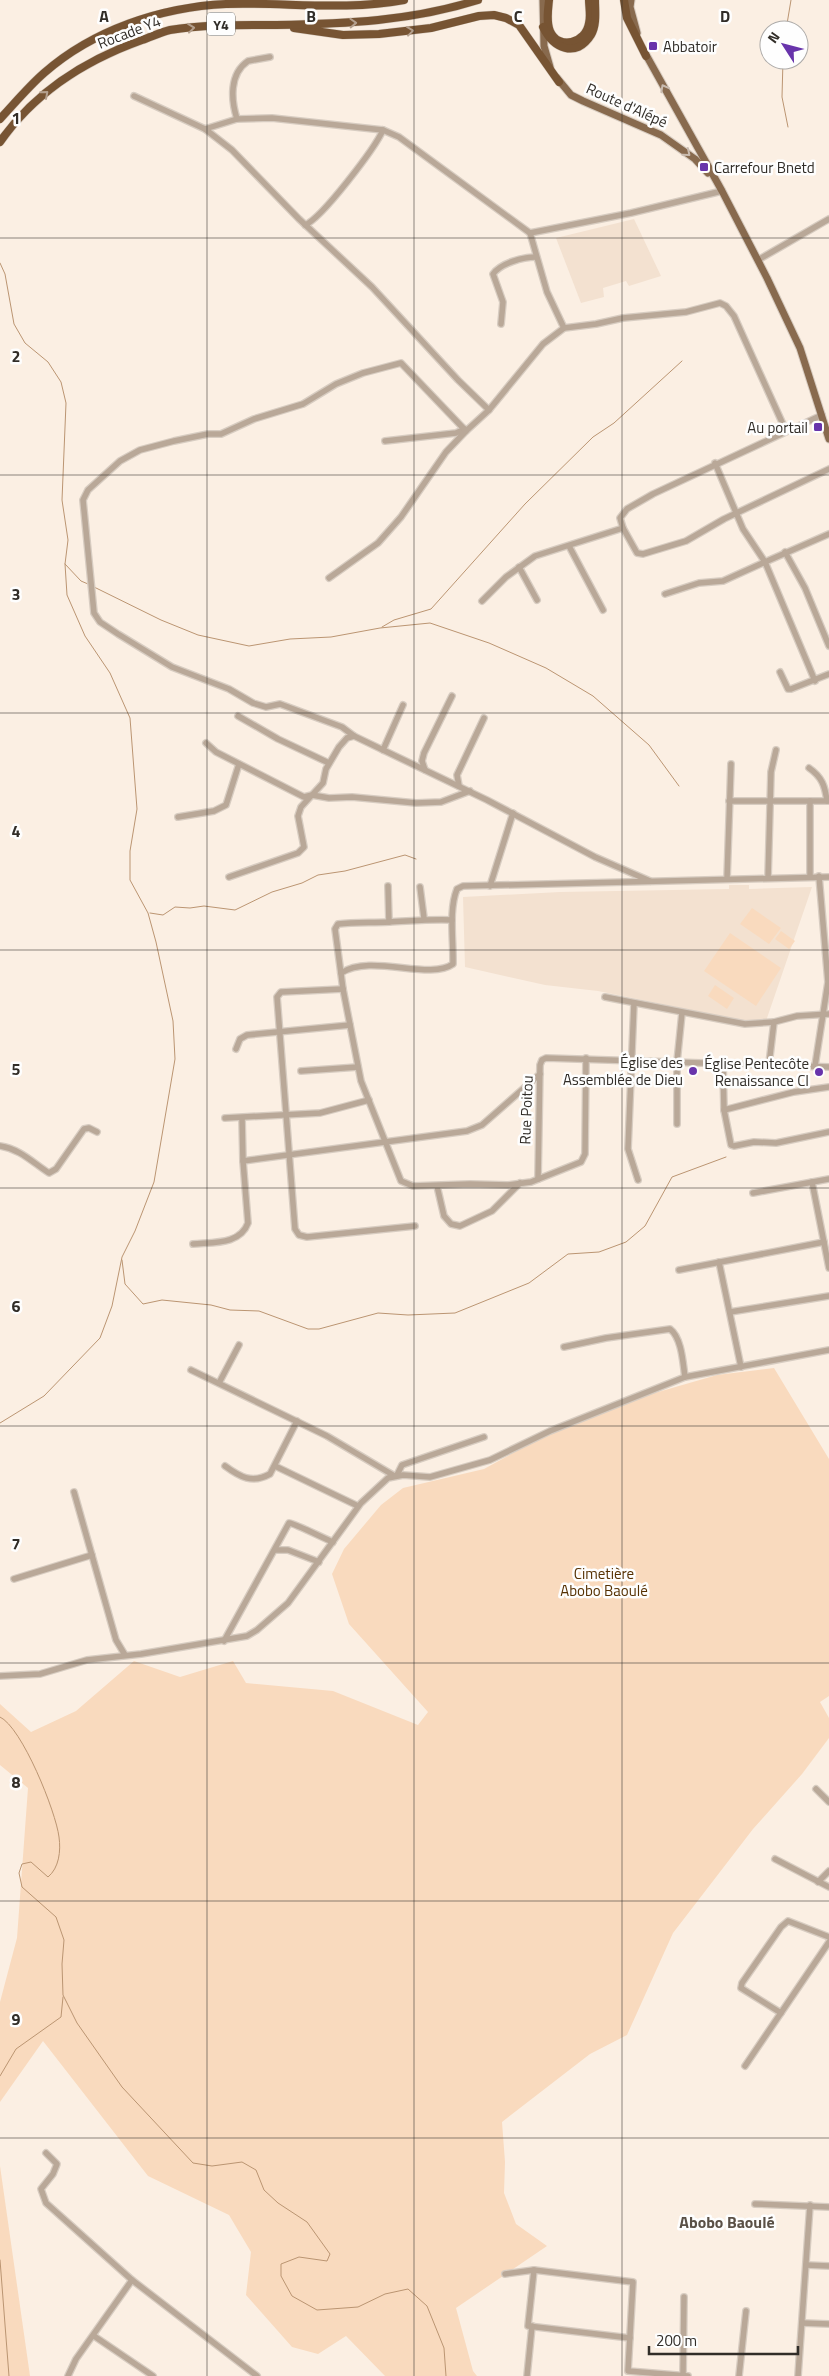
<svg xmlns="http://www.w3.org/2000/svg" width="829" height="2376" viewBox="0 0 829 2376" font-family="'Titillium Web',sans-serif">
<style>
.built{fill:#f3e1d0}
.green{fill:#f9dabe}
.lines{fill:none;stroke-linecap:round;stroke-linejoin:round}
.stream{stroke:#bb9572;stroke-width:1}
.minor-casing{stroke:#d7ccc1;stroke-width:8}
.major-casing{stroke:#d7ccc1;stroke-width:9}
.highway-casing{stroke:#d7ccc1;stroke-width:9}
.minor{stroke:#b9a898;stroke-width:5.5}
.major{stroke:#886a4e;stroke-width:7}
.highway{stroke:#775433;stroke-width:8}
.oneway{stroke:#b4a08e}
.oneway2{stroke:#c9bbaf}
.grid{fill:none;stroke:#312d28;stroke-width:1;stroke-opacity:0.55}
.poi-dot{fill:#6834ab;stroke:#fefefe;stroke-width:2}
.labels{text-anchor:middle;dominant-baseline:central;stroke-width:5;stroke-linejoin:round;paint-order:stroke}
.shield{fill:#fefefe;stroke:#6e6c68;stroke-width:1}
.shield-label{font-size:14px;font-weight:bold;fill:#312d28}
.street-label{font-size:15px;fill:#312d28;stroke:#fefefe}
.poi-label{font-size:15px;fill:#312d28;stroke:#fefefe;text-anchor:end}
.park-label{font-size:15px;fill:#563103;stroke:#fefefe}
.neighbourhood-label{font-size:16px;font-weight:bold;fill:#5a5046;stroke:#fefefe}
.grid-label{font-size:16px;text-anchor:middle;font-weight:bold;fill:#312d28;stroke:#fefefe;stroke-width:5;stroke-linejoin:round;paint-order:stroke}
</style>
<rect width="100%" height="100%" fill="#fbefe3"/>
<g class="built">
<path d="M634,219l27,57 -32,10 -3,-5 -23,7 1,9 -23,6 -25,-65z"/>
<path d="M729,885h20v4l63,-2 -46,134h-21l-147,-30 -53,-6 -80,-18 -2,-70 97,-5 169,-3z"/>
</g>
<g class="green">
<path d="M752,908l29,20 -12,16 -29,-20z"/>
<path d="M781,931l14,10 -6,8 -14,-10z"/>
<path d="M730,933l51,35 -25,38 -52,-35z"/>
<path d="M715,985l19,13 -7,11 -19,-13z"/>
<path d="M774,1368l55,91v237l-9,6 9,16v20l-27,36 -49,55 -80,104 -46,102 -37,19 -88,68 3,40 -1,31 12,31 31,22 -91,62 17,63 4,5h-92l-39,-40 -28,18 -26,-7 -46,-52 5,-43 -22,-37 -81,-39 -105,-135 -43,61v-100l17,-64 11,-150 -28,-23v-61l31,28 45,-21 58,-50 46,16 53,-16 13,22 87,8 85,34 10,-13 -79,-88 -17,-50 12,-25 37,-44 22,-17 81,-19 60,-33 83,-35 90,-26z"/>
<path d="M0,2166l30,210h-30z"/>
</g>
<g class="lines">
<g class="stream">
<path d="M786,30l5,-30"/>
<path d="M783,60l-1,37 6,30"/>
<path d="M0,263l5,11 9,50 11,19 23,19 13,20 5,21 -4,97 6,40 -3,24 2,31 18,41 25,37 20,45 7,91 -7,42v29l18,33 8,29 17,79 2,38 -21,123 -19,49 -13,26 -10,49 -12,32 -56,58 -44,27"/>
<path d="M65,564l16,17 7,3"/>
<path d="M94,587l67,33 37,15 51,11 41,-7 41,-2 49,-9 50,-5 59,20 57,25 47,28 56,49 30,41"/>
<path d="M382,627l12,-7 37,-11 94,-105 68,-67 21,-14 68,-62"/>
<path d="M150,913l13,2 12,-8 15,1 14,-2 31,4 37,-18 30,-9 16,-8 27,-4 60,-16 11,4"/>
<path d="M122,1260l3,24 18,20 19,-4 49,5 19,5 29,1 49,18h11l59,-16 30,2 47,-2 74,-30 39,-29 31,-2 27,-10 19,-16 27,-49 54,-20"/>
<path d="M0,1717c22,10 56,95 59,120 2,14 0,31 -11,40l-17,-15 -9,2 -3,9 3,14 34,30 8,23 -2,24 1,31 14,28 45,64 71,76 19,3 30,-4 14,8 8,20 14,13 29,19 23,32 -3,7 -28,-4 -18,7v12l11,20 25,14 41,-3 27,-13 23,-5 19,17 17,42 2,28"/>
<path d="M0,2076l16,-27 45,-32 2,-20"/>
<path d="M0,2260l9,116"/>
</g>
<g class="minor-casing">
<g id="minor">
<path d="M134,96l71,33 27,21 67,69 73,68 86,93 31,30"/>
<path d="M237,119c-6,-19 -8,-45 11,-58l22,-4"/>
<path d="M205,129l32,-10 35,-1 111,12 16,7 131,96 101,-20 91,-22"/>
<path d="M305,225c17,-7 70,-77 78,-95"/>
<path d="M530,233l17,59 17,36"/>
<path d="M758,260l71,-41"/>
<path d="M501,324l2,-22 -10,-28c8,-11 30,-17 43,-17"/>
<path d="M822,415l-169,79 -26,15 -7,9 3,10 14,25 6,1 43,-13 38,-22 105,-50"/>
<path d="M385,441l71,-8 9,-4"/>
<path d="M715,463l28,66 22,33 64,-28"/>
<path d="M569,546l34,64"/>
<path d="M785,552l20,36 24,58"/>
<path d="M519,567l18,33"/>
<path d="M329,578l49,-35 23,-26 45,-65 20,-21"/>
<path d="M665,594l34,-11 24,-2 42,-19 50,119"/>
<path d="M482,601l24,-24 29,-21 88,-28"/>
<path d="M780,672l8,17h3l38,-15"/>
<path d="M238,716l40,23 51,24"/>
<path d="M206,743l10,9 88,45 8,-2 11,-12 3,-14 13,-22 8,-9 7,-2"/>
<path d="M383,750l20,-45"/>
<path d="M809,768c13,9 16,18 18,33"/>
<path d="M425,770l-3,-9 2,-8 28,-57"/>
<path d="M459,786l-2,-11 27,-57"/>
<path d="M729,801h100"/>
<path d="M178,817l36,-6 12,-6 13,-41"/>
<path d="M229,877l69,-24 6,-6 -6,-31 3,-9 11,-12 17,3 23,-1 64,6 25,-1 29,-11"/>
<path d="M810,877v-76"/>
<path d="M768,878l3,-106 5,-22"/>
<path d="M727,879l4,-115"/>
<path d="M650,881l-55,-24 -108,-57 -133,-64 -12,-9 -62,-23 -14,3 -13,-4 -24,-14 -57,-22 -54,-33 -18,-12 -6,-9 -11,-113 5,-10 32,-29 20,-11 34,-9 34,-7h13l33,-15 49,-15 33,-20 27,-11 38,-10 65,68 23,-21 54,-66 21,-16 32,-4 27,-6 63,-6 34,-9 6,3 8,10 52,115"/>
<path d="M388,886l1,36"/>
<path d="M490,886l23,-73"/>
<path d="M420,887l4,31"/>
<path d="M452,920c-21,-1 -41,1 -63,2 -17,1 -34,0 -51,2l-3,5 8,60 18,92 40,100 12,5 57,-2 38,1 23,-3 50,-20 4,-8 1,-96"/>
<path d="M341,973c30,-20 88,8 112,-9v-6c0,-21 -4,-49 4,-69l6,-3 366,-9"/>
<path d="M343,989l-62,3 -4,5 18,232 4,6 8,2 108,-11"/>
<path d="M605,997l140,27 29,-2 23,-6 32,-2"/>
<path d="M634,1003l-6,146 10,31"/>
<path d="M236,1049l4,-10 7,-4 103,-10"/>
<path d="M723,1064l1,46 70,-18 35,-5"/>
<path d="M769,1064l5,-42"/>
<path d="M815,1066l13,-84 -9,-106"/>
<path d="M301,1071l57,-4"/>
<path d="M724,1110l7,35 3,1 20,-4 22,1 53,-11"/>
<path d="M225,1118l95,-5 49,-13"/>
<path d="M242,1118l1,43"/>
<path d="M677,1124v-62l5,-49"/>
<path d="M0,1146c20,3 32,16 49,27l7,-4 28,-40 5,-1 8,4"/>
<path d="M538,1179l2,-114 2,-5 4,-2 283,9"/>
<path d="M812,1182l17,86"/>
<path d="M437,1186l7,30 7,8 9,2 32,-15 28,-28"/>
<path d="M753,1193l76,-14"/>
<path d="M193,1244c20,-2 47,1 55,-21l-5,-62 224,-30 15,-6 58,-51"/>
<path d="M719,1262l22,105"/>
<path d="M679,1270l145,-28"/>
<path d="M730,1312l99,-16"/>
<path d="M564,1347l42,-9 64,-9c12,9 13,35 15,48l144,-27"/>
<path d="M191,1370l136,66 66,39"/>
<path d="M219,1383l20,-38"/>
<path d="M225,1466c15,11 27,18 45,8l27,-53"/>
<path d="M275,1466l83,40"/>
<path d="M397,1475l5,-10 82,-28"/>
<path d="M74,1492l42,148 9,15"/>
<path d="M276,1550h12l31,12"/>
<path d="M14,1579l78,-24"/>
<path d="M224,1641l65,-118c5,0 36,16 44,19"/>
<path d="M0,1676l40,-2 47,-14 54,-6 106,-18 10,-6 31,-27 73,-100 27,-25 15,-3 27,2 60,-17 60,-29 135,-54"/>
<path d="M816,1789l13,13"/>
<path d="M775,1859l54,28"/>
<path d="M818,1882l11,-11"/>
<path d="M781,2013l-40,-25 1,-5 39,-56 7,-6 41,16"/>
<path d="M745,2066l84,-124"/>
<path d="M46,2153l11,11 -4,10 -12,15 5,14 86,77"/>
<path d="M755,2204l74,3"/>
<path d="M806,2265l23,1"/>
<path d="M534,2270l-6,56 102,12"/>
<path d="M505,2274l29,-4 99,12 -5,89 60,5"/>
<path d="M802,2323l27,1"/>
<path d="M94,2336l59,40"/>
<path d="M68,2376l8,-17 56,-79 125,96"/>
<path d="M527,2376l5,-50"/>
<path d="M683,2376l1,-79"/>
<path d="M739,2376l7,-65"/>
<path d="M798,2376l12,-171"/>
</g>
</g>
<g class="major-casing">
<g id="major">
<path d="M543,0l1,46 6,21"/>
<path d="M631,0l-1,7 7,26"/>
<path d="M645,53l77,138 45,87 33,70 29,91"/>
<path d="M557,78l14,17 12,6 78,34 34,24 13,14"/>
</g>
</g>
<g class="highway-casing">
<g id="highway">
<path d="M549,0c-1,10 -3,22 1,31 9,20 36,12 39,-8 2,-7 0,-16 0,-23"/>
<path d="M624,0l3,18 19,38"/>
<path d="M543,27c10,21 33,32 48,8 6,-10 4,-24 4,-35"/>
<path d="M294,28l49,7 36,-1 52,-6 48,-12 15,-1 12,3 13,7 40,57"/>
<path d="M0,119c14,-15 28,-32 44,-46 49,-43 117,-66 182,-69 59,-2 119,7 178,-4"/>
<path d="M0,142c34,-49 86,-82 142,-102 9,-3 19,-8 28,-10 35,-6 71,-5 106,-5 69,-1 136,-4 202,-25"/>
</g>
</g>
<use href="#minor" class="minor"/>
<use href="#major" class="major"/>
<use href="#highway" class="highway"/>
</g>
<defs><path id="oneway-chevron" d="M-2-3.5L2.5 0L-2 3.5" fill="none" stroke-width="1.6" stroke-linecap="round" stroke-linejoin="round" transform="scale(1.25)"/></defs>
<g class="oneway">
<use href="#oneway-chevron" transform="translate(353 23) rotate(-2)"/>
<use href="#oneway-chevron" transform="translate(191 28) rotate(-6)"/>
<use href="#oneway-chevron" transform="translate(410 31) rotate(-7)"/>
<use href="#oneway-chevron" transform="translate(45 94) rotate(-41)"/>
</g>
<g class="oneway2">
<use href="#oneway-chevron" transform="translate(664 88) rotate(-118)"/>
<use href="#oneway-chevron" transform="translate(687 153) rotate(39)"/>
</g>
<path class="grid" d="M207,0v2376M414,0v2376M622,0v2376M0,238h829M0,475h829M0,713h829M0,950h829M0,1188h829M0,1426h829M0,1663h829M0,1901h829M0,2138h829"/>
<g class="poi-dot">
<rect x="648" y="41" width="10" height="10" rx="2.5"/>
<rect x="699" y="162" width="10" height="10" rx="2.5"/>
<rect x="813" y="422" width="10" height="10" rx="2.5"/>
<circle cx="693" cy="1071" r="5"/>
<circle cx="819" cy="1072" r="5"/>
</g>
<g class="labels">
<rect class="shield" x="207" y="12.5" width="28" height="23" rx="4"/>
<g class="shield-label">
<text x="221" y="24">Y4</text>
</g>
<g class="street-label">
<text transform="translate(129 32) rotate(-21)">Rocade Y4</text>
<text transform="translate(627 105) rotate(24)">Route d'Alépé</text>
<text transform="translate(526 1110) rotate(-88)">Rue Poitou</text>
</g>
<g class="poi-label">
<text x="663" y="46" text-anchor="start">Abbatoir</text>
<text x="714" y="167" text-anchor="start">Carrefour Bnetd</text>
<text x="808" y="427">Au portail</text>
<text x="683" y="1062">Église des<tspan x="683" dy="17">Assemblée de Dieu</tspan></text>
<text x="809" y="1063">Église Pentecôte<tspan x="809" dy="17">Renaissance CI</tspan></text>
</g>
<g class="park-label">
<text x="604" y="1573">Cimetière<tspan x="604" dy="17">Abobo Baoulé</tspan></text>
</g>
<g class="neighbourhood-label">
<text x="727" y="2222">Abobo Baoulé</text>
</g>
</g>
<g class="grid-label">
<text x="104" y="22">A</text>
<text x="311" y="22">B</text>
<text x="518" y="22">C</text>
<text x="725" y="22">D</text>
<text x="16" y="124">1</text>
<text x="16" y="362">2</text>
<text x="16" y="600">3</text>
<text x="16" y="837">4</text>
<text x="16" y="1075">5</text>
<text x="16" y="1312">6</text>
<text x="16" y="1550">7</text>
<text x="16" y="1788">8</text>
<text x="16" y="2025">9</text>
</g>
<g transform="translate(784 45) rotate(306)"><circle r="24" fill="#fefefe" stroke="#acaaa8"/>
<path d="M0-4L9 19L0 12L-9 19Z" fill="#6834ab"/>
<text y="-8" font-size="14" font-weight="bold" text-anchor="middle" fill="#312d28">N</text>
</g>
<path d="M649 2346v8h149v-8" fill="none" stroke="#312d28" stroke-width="2.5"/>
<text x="656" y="2346" font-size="15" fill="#312d28" stroke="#fefefe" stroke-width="4" paint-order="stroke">200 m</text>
</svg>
